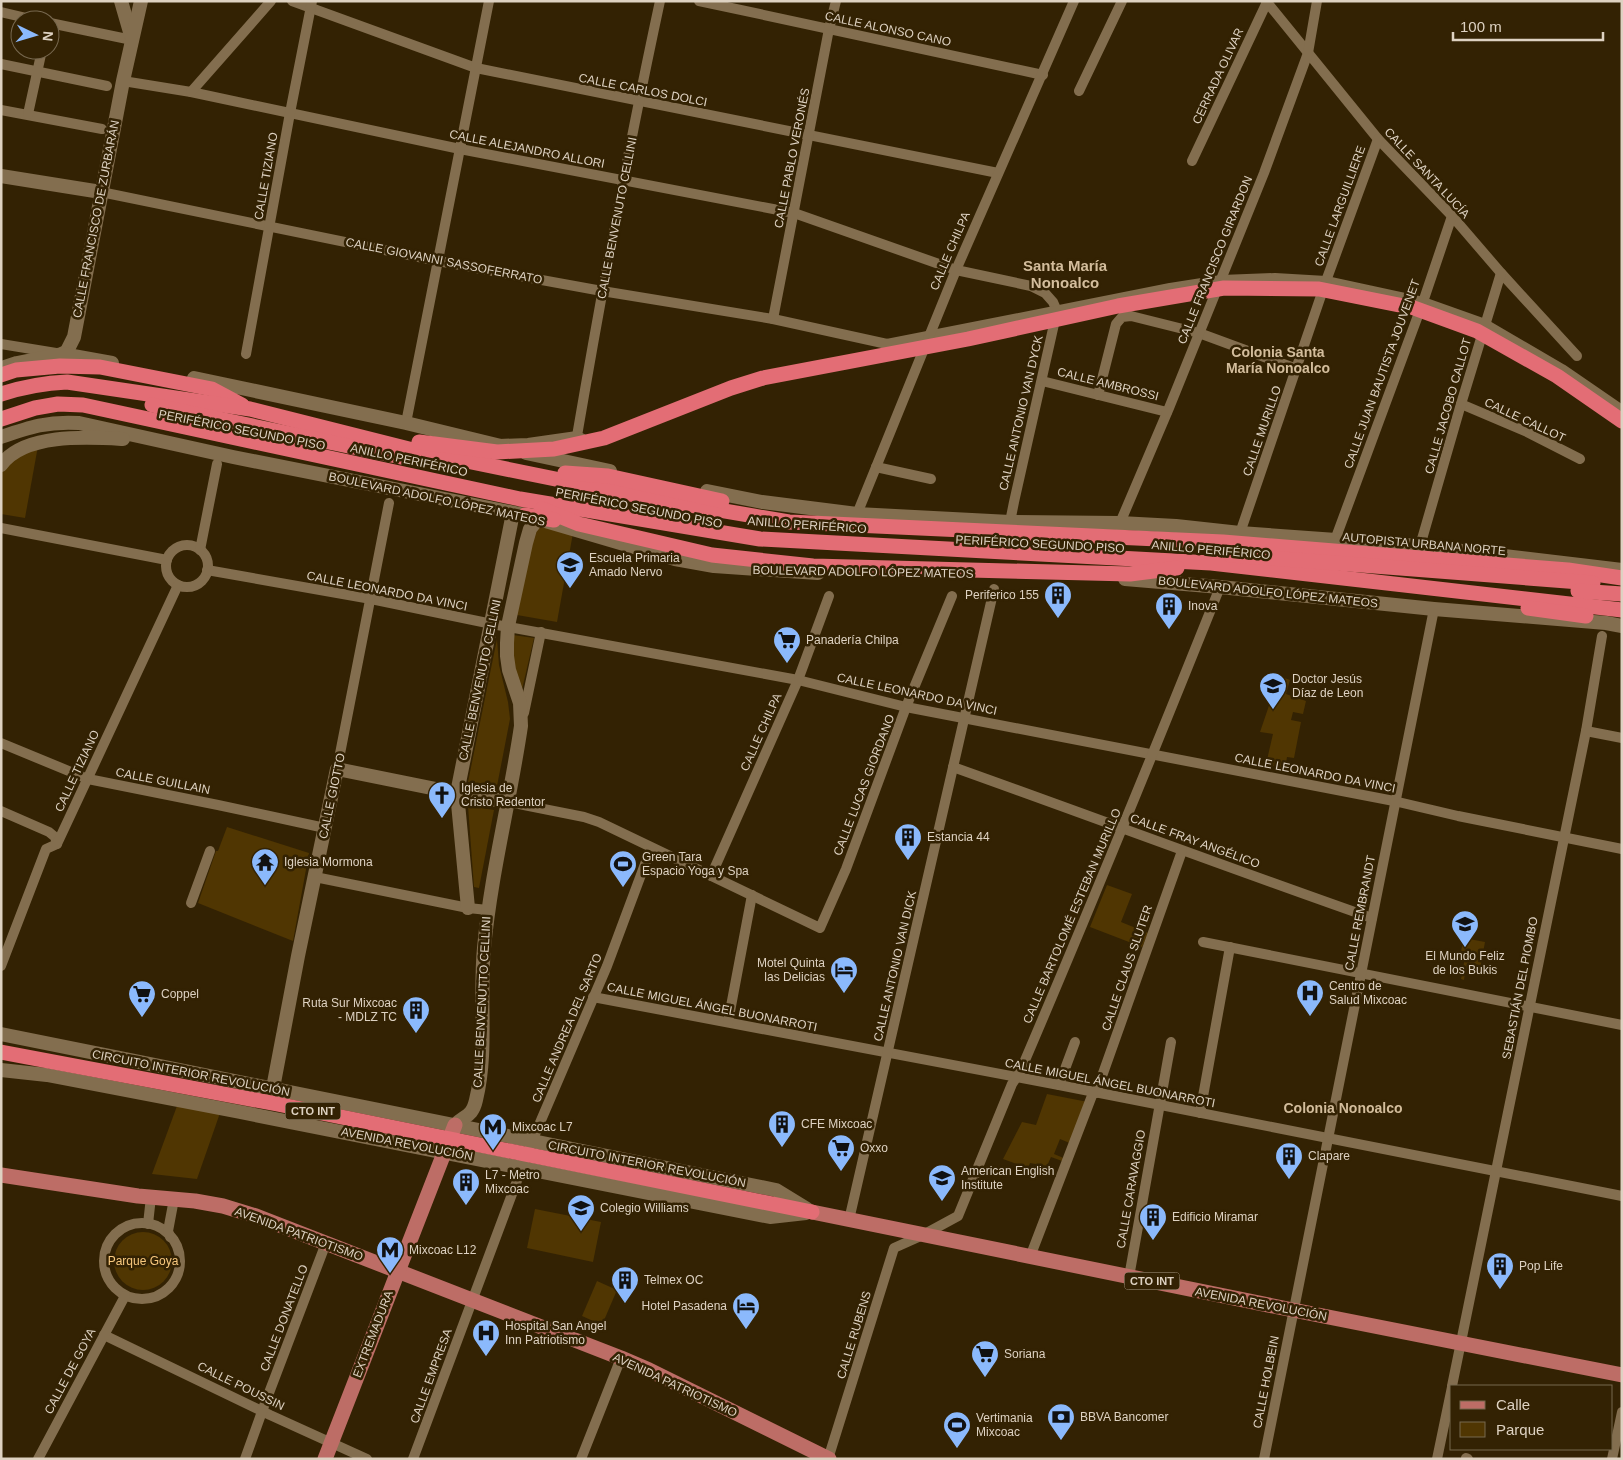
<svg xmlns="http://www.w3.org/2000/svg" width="1623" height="1460" viewBox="0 0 1623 1460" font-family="Arial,sans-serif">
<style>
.green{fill:#503602}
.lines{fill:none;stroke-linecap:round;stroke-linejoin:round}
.street{stroke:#836e4f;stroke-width:10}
.secondary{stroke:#836e4f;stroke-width:14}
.primary{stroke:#bd6d66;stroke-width:15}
.highway{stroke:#e36d75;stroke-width:15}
.labels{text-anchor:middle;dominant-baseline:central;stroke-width:5;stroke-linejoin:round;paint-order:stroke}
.shield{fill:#332203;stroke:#ab9d89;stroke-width:1}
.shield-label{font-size:11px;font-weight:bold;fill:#ded2c2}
.street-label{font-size:12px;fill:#ded2c2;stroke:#332203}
.poi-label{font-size:12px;fill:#ded2c2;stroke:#332203;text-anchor:start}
.park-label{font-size:12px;fill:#f8c87e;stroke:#332203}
.neighbourhood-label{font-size:14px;font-weight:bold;fill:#d3bd9c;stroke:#332203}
.quarter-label{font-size:15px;font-weight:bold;fill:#d3bd9c;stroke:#332203}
</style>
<rect width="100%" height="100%" fill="#332203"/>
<g class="green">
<path d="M38,446l-13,72 -24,-4v-44l6,-8z"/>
<path d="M539,526l34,7 -16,89 -40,-7 17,-83z"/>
<path d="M513,635l21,3 -14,60 -7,-30z"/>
<path d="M497,639l2,26 9,37 2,17 -13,67 -29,-4z"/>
<path d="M1279,676l11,4 -4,14 20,7 -3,13 -10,-2 -2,8 10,2 -7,36 -7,-1 -1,6 7,2 -1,5 -26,-6 7,-30 -13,-2z"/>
<path d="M468,806l26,4 -15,78 -5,-1z"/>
<path d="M227,827l82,26 -16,88 -95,-38 18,-52h2z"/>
<path d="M1107,885l25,9 -11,28 27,11 -6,14 -52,-20z"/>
<path d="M1464,938l21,4 -6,33 -14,-2 -1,7 -3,-1 5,-27 -5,-1z"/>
<path d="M1047,1094l41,8 -16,42 -12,-5 -6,15 12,5 -1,3 -14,-5 -4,9 -17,-3 -2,5 -25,-9 19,-37 14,3z"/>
<path d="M177,1106l43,7 -23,66 -45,-5z"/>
<path d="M535,1209l66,13 -8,40 -66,-14z"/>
<circle cx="143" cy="1261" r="29"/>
<path d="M597,1281l20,9 -15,35 -20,-9z"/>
</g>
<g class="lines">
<g class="street">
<path d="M292,1l184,67 522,105"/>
<path d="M699,1l344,74"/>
<path d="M1266,1l112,138 74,77 49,57 76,83"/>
<path d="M1,12l34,8"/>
<path d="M50,23l82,17"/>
<path d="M1,64l106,22"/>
<path d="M123,81l68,11 269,57 334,64 162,57 75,16 14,7 8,9 4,9 -43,191 -4,20"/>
<path d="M1079,91l43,-90"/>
<path d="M191,92l80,-91"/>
<path d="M1,110l101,19"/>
<path d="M28,114l14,-64"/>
<path d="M1192,161l75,-159"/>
<path d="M101,192l337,69 164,30 171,28 114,25 283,-56 51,-8 54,-2 51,3 97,21 62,22 77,45 60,41"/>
<path d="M773,319l56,-290 7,-28"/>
<path d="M1,344l55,9"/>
<path d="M246,354l44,-241 22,-112"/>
<path d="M1042,381l125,31"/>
<path d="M1098,395l18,-71 6,-7 9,-1 68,17 98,36"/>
<path d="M1461,404l66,28 53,27"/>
<path d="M406,423l83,-422"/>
<path d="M577,436c25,-146 52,-291 83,-435"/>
<path d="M499,444l29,-1 49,-7 6,3"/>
<path d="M876,467l55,12"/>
<path d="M857,514l99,-244 118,-269"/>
<path d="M1120,523l49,-115 95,-235 44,-120 9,-52"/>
<path d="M1,528l166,32"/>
<path d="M1240,533l86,-252 52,-142"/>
<path d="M1335,540l88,-238 29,-86"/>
<circle cx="187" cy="566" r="21"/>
<path d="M1420,546l41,-142 40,-131"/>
<path d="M200,550l17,-86"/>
<path d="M207,570l164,29 121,25 306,56 108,27 488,94 64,15 164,33"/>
<path d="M524,713l17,-81"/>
<path d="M1586,731l36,7"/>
<path d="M1,743l87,36 130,26 107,23"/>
<path d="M953,767c140,50 279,102 419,151"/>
<path d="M337,769l52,-266"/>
<path d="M508,802l76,15 15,5 221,106 26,-59 60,-162 46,-111"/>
<path d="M1,811l48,21 6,5 2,7"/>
<path d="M711,876l87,-196 31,-84"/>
<path d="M315,877l153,31 20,2"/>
<path d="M191,903l19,-52"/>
<path d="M1203,942l419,83"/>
<path d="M1,966l45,-117 11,-5 121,-259"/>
<path d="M593,997l466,88 563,111"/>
<path d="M728,1022l24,-127"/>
<path d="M1059,1085l16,-43"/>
<path d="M1096,1093l86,-242"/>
<path d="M1200,1113l30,-166"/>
<path d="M530,1146l77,-180 44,-118"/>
<path d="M849,1220l145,-631"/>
<circle cx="142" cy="1261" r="38"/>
<path d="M148,1224l3,-27"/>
<path d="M170,1237l-2,-6 6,-32"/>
<path d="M1030,1257l63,-164"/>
<path d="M1129,1277l42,-235"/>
<path d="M104,1335l166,80 97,44"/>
<path d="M1452,1386l134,-655 16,-95"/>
<path d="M1466,1458l2,1"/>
<path d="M38,1459l87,-163"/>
<path d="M245,1459l19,-53 62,-163"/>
<path d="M413,1459l111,-297"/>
<path d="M581,1459l40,-101"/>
<path d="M828,1459l66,-211 29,-13 35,-19 54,-132 8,-12c69,-161 135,-323 200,-485"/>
<path d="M1264,1459l170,-850"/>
<path d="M1437,1459l15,-72"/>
<path d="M1612,1459l10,-47"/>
</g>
<g class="secondary">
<path d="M121,1l11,38"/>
<path d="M1,176l100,16"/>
<path d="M62,354l5,-3 7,-14 49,-256 18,-80"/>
<path d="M5,367l12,-4 45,-9 50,9"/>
<path d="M194,378l212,45 99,24"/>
<path d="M1,437c29,-10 47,-16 78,-14l154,34 292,58 150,44 39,7 104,7"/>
<path d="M526,453l84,18"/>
<path d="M1,465c23,-32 86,-28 122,-26"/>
<path d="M707,491l55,11 95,12 153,8 110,1 56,3 64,7 180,13 202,24"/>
<path d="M1125,579l95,8 214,22 172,14 16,3"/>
<path d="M468,908l-11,-115 56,-280"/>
<path d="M1,1034l775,156 31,19"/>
<path d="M1,1070l46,5 193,37 530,105 36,-4"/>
<path d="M273,1088l25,-132 39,-187 114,23 57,10"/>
<path d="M455,1125c9,-10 17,-7 21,-25 12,-49 3,-102 8,-152 7,-75 26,-147 37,-222l-1,-23 -11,-33 -2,-14v-13l1,-17 18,-83 4,-14 8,-10"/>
</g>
<g class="primary">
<path d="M1,1175l137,21 57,5 28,5 33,10 365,142 28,12 180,89"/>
<path d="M812,1212l481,98 329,65"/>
<path d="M325,1459l130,-334"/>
</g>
<g class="highway">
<path d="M1,375l15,-5 44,-4 40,1 112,22 30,16"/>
<path d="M1,394c22,-7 44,-11 66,-12l183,27 163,41 241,49 135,23 434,20 345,28 54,8"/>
<path d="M152,405l249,52"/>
<path d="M1,419l34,-11 23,-4 25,1 437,94 240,40 451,24 411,47"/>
<path d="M419,442l78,10 57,-3 50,-11 127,-50 32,-10 205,-39 150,-33 106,-18 95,1 95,19 63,23 80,45 65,45"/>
<path d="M565,473l43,3 114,25"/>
<path d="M542,509l37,15 133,31 101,11 317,8 47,-6"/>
<path d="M525,515l29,5"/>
<path d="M1230,555l363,28"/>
<path d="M1578,591l44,3"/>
<path d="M1528,608l58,8"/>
<path d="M1,1052l276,52 535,108"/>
</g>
</g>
<defs>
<g id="school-pin" transform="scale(1.4375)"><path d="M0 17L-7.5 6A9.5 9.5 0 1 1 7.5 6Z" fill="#8bb9fc" stroke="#332203"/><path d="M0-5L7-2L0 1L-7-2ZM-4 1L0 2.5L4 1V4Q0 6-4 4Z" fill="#111"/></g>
<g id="building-pin" transform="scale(1.4375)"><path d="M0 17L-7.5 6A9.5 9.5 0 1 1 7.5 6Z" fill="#8bb9fc" stroke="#332203"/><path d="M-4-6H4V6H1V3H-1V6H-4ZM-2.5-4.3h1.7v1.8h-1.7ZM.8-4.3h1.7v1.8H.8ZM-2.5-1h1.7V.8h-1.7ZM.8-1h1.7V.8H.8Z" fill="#111"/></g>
<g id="supermarket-pin" transform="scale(1.4375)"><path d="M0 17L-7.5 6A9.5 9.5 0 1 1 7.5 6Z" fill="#8bb9fc" stroke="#332203"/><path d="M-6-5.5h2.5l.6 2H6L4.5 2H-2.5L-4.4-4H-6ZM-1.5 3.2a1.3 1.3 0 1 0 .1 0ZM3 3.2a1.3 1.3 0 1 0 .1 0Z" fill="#111"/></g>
<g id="church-pin" transform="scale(1.4375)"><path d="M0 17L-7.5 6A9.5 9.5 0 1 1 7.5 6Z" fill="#8bb9fc" stroke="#332203"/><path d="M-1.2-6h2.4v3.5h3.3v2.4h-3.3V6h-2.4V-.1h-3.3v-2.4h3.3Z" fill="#111"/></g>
<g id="temple-pin" transform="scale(1.4375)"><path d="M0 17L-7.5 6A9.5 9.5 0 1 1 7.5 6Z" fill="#8bb9fc" stroke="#332203"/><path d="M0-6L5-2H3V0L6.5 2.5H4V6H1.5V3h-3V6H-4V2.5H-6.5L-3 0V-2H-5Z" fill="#111"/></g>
<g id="stadium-pin" transform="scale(1.4375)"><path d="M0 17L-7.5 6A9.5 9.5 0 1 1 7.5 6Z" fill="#8bb9fc" stroke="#332203"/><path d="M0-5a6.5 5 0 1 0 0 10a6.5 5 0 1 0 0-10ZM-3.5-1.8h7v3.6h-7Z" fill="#111"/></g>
<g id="hotel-pin" transform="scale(1.4375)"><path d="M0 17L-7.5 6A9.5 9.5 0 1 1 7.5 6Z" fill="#8bb9fc" stroke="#332203"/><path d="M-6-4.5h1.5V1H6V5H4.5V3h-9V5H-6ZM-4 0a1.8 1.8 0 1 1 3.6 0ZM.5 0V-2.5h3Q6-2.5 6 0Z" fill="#111"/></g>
<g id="hospital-pin" transform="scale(1.4375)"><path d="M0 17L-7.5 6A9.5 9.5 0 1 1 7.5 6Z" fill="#8bb9fc" stroke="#332203"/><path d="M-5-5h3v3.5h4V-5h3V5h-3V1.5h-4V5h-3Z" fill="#111"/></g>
<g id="metro-pin" transform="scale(1.4375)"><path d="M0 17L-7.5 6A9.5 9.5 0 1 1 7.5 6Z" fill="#8bb9fc" stroke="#332203"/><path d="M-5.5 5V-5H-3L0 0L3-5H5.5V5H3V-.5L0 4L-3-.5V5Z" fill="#111"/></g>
<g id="bank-pin" transform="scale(1.4375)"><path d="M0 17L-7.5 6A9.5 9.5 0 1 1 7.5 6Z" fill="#8bb9fc" stroke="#332203"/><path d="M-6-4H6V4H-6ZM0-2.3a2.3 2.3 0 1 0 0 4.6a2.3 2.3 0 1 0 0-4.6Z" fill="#111"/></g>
</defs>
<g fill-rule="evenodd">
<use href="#school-pin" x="570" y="565"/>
<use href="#building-pin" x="1058" y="595"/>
<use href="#building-pin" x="1169" y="606"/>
<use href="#supermarket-pin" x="787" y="640"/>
<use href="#school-pin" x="1273" y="686"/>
<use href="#church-pin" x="442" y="795"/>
<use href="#building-pin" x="908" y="837"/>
<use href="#temple-pin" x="265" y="862"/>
<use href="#stadium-pin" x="623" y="864"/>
<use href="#school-pin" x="1465" y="924"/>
<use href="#hotel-pin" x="844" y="970"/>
<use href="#hospital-pin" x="1310" y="993"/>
<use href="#supermarket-pin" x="142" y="994"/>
<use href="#building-pin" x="416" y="1010"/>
<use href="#building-pin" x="782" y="1124"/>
<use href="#metro-pin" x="493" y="1127"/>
<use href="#supermarket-pin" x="841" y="1148"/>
<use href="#building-pin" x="1289" y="1156"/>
<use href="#school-pin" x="942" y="1178"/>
<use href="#building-pin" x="466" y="1182"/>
<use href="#school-pin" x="581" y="1208"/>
<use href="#building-pin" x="1153" y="1217"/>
<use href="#metro-pin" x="390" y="1250"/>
<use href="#building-pin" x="1500" y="1266"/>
<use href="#building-pin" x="625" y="1280"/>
<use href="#hotel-pin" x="746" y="1306"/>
<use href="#hospital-pin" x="486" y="1333"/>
<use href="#supermarket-pin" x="985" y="1354"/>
<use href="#bank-pin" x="1061" y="1417"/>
<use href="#stadium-pin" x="957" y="1425"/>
</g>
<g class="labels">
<g class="shield">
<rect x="285.5" y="1102.5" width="55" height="17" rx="4"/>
<rect x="1124.5" y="1272.5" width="55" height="17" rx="4"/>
</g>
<g class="shield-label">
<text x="313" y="1111">CTO INT</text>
<text x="1152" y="1281">CTO INT</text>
</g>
<g class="street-label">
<text transform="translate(888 29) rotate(12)">CALLE ALONSO CANO</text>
<text transform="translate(1218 76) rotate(-65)">CERRADA OLIVAR</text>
<text transform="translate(643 90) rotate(11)">CALLE CARLOS DOLCI</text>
<text transform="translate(527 149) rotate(11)">CALLE ALEJANDRO ALLORI</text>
<text transform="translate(792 158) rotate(-79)">CALLE PABLO VERONÉS</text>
<text transform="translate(1427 173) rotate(47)">CALLE SANTA LUCÍA</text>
<text transform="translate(266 176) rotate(-80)">CALLE TIZIANO</text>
<text transform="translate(1340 206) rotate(-70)">CALLE LARGUILLIERE</text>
<text transform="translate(617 218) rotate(-79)">CALLE BENVENUTO CELLINI</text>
<text transform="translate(96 219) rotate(-79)">CALLE FRANCISCO DE ZURBARÁN</text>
<text transform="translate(950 251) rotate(-67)">CALLE CHILPA</text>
<text transform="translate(1215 260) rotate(-68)">CALLE FRANCISCO GIRARDON</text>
<text transform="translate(444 261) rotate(11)">CALLE GIOVANNI SASSOFERRATO</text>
<text transform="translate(1382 374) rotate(-70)">CALLE JUAN BAUTISTA JOUVENET</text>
<text transform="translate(1108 384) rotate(14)">CALLE AMBROSSI</text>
<text transform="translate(1448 406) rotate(-74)">CALLE JACOBO CALLOT</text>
<text transform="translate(1021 413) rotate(-77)">CALLE ANTONIO VAN DYCK</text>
<text transform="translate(1525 420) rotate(25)">CALLE CALLOT</text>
<text transform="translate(242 430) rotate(11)">PERIFÉRICO SEGUNDO PISO</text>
<text transform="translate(1262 431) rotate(-71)">CALLE MURILLO</text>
<text transform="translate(409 460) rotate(12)">ANILLO PERIFÉRICO</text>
<text transform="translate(437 499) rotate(12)">BOULEVARD ADOLFO LÓPEZ MATEOS</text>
<text transform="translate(639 508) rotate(11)">PERIFÉRICO SEGUNDO PISO</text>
<text transform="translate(807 525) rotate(4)">ANILLO PERIFÉRICO</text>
<text transform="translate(1040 544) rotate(3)">PERIFÉRICO SEGUNDO PISO</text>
<text transform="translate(1424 544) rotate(5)">AUTOPISTA URBANA NORTE</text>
<text transform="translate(1211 550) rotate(5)">ANILLO PERIFÉRICO</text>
<text transform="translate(863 572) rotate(1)">BOULEVARD ADOLFO LÓPEZ MATEOS</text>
<text transform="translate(387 591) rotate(11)">CALLE LEONARDO DA VINCI</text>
<text transform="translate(1268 592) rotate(6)">BOULEVARD ADOLFO LÓPEZ MATEOS</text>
<text transform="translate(480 680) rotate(-78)">CALLE BENVENUTO CELLINI</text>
<text transform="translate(917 694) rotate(12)">CALLE LEONARDO DA VINCI</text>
<text transform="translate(761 732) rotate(-66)">CALLE CHILPA</text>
<text transform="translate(77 771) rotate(-65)">CALLE TIZIANO</text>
<text transform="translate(1315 773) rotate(11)">CALLE LEONARDO DA VINCI</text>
<text transform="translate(163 781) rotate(11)">CALLE GUILLAIN</text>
<text transform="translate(864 785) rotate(-69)">CALLE LUCAS GIORDANO</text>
<text transform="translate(332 796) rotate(-78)">CALLE GIOTTO</text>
<text transform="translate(1195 841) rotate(20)">CALLE FRAY ANGÉLICO</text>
<text transform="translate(1360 913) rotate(-79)">CALLE REMBRANDT</text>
<text transform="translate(1072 916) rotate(-67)">CALLE BARTOLOMÉ ESTEBAN MURILLO</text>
<text transform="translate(895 966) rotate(-77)">CALLE ANTONIO VAN DICK</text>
<text transform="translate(1127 968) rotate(-71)">CALLE CLAUS SLUTER</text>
<text transform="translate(1520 988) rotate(-79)">SEBASTIÁN DEL PIOMBO</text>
<text transform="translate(482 1002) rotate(-87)">CALLE BENVENUTTO CELLINI</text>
<text transform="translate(712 1007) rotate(11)">CALLE MIGUEL ÁNGEL BUONARROTI</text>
<text transform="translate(567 1028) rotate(-67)">CALLE ANDREA DEL SARTO</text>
<text transform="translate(191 1073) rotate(11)">CIRCUITO INTERIOR REVOLUCIÓN</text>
<text transform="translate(1110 1083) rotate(11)">CALLE MIGUEL ÁNGEL BUONARROTI</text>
<text transform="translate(407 1144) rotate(11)">AVENIDA REVOLUCIÓN</text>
<text transform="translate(647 1164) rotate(11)">CIRCUITO INTERIOR REVOLUCIÓN</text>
<text transform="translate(1131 1189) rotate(-80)">CALLE CARAVAGGIO</text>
<text transform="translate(299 1234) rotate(20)">AVENIDA PATRIOTISMO</text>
<text transform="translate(1261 1304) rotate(11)">AVENIDA REVOLUCIÓN</text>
<text transform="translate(284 1318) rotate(-69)">CALLE DONATELLO</text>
<text transform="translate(373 1334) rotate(-69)">EXTREMADURA</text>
<text transform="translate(854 1335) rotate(-73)">CALLE RUBENS</text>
<text transform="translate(70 1371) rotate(-62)">CALLE DE GOYA</text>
<text transform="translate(431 1376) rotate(-70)">CALLE EMPRESA</text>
<text transform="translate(1266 1382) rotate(-79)">CALLE HOLBEIN</text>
<text transform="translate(675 1385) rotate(25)">AVENIDA PATRIOTISMO</text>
<text transform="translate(241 1386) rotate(26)">CALLE POUSSIN</text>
</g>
<g class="poi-label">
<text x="589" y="558">Escuela Primaria<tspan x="589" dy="14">Amado Nervo</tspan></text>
<text x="1039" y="595" text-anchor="end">Periferico 155</text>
<text x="1188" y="606">Inova</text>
<text x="806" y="640">Panadería Chilpa</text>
<text x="1292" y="679">Doctor Jesús<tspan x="1292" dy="14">Díaz de Leon</tspan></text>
<text x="461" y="788">Iglesia de<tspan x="461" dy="14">Cristo Redentor</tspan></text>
<text x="927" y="837">Estancia 44</text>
<text x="642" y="857">Green Tara<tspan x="642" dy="14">Espacio Yoga y Spa</tspan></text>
<text x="284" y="862">Iglesia Mormona</text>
<text x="1465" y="956" text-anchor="middle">El Mundo Feliz<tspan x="1465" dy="14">de los Bukis</tspan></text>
<text x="825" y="963" text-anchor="end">Motel Quinta<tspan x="825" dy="14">las Delicias</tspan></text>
<text x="1329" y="986">Centro de<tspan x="1329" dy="14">Salud Mixcoac</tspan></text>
<text x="161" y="994">Coppel</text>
<text x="397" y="1003" text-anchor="end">Ruta Sur Mixcoac<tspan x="397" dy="14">- MDLZ TC</tspan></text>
<text x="801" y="1124">CFE Mixcoac</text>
<text x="512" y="1127">Mixcoac L7</text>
<text x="860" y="1148">Oxxo</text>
<text x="1308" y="1156">Clapare</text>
<text x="961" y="1171">American English<tspan x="961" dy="14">Institute</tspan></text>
<text x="485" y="1175">L7 - Metro<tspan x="485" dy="14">Mixcoac</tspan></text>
<text x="600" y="1208">Colegio Williams</text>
<text x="1172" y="1217">Edificio Miramar</text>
<text x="409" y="1250">Mixcoac L12</text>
<text x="1519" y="1266">Pop Life</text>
<text x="644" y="1280">Telmex OC</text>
<text x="727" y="1306" text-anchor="end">Hotel Pasadena</text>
<text x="505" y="1326">Hospital San Angel<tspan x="505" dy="14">Inn Patriotismo</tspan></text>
<text x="1004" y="1354">Soriana</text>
<text x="1080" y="1417">BBVA Bancomer</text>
<text x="976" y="1418">Vertimania<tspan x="976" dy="14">Mixcoac</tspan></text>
</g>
<g class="park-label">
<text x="143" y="1261">Parque Goya</text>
</g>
<g class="neighbourhood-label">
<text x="1278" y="352">Colonia Santa<tspan x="1278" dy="16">María Nonoalco</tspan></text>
<text x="1343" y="1108">Colonia Nonoalco</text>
</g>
<g class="quarter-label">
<text x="1065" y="265">Santa María<tspan x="1065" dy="17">Nonoalco</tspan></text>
</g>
</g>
<rect width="1623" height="1460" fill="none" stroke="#ded2c2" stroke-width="5"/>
<rect x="1450" y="1385" width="162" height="65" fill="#332203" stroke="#77684f"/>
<rect x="1460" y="1401" width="25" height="8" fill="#bd6d66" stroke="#77684f"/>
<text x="1496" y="1410" font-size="15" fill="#ded2c2">Calle</text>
<rect x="1460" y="1422" width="25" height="15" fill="#503602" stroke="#77684f"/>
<text x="1496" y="1435" font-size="15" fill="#ded2c2">Parque</text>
<g transform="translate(35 35) rotate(95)"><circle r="24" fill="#332203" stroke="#77684f"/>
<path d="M0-4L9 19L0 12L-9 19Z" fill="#8bb9fc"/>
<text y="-8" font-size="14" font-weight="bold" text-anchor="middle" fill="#ded2c2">N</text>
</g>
<path d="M1453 32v8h150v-8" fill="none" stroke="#ded2c2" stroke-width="2.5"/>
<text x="1460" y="32" font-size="15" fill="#ded2c2" stroke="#332203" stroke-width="4" paint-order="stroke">100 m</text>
</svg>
